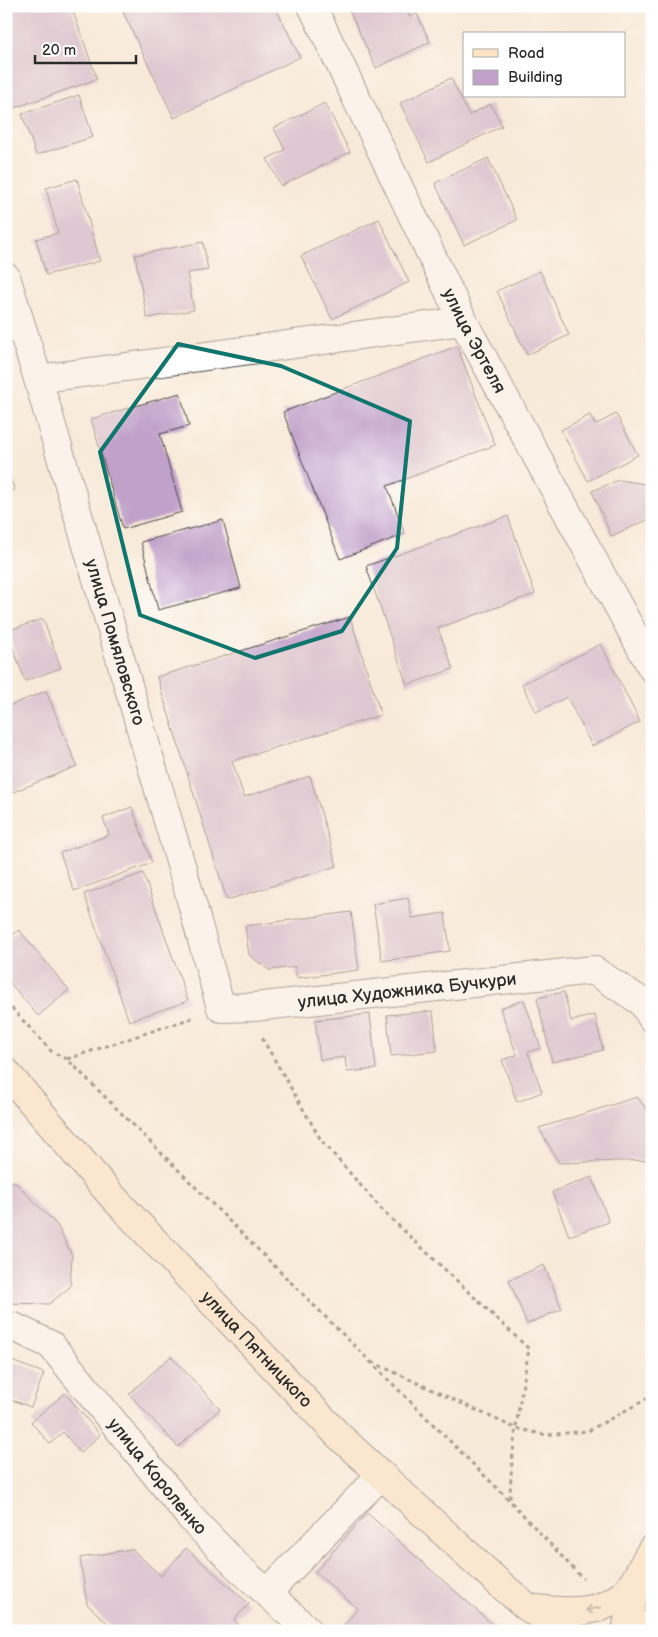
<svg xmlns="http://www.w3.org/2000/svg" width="658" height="1637" viewBox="0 0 658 1637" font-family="'Balsamiq Sans',sans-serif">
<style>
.building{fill:#c1a0c9}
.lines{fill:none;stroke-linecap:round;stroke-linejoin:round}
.street-casing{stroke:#4a4845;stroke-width:30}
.secondary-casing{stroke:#4a4845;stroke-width:30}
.path{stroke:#4a4845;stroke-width:3;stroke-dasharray:4 4;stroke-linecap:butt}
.street{stroke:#fff;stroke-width:28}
.secondary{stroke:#ffe4c6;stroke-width:28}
.oneway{stroke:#958878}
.marked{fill:none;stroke:#0f766e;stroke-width:4;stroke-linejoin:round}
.labels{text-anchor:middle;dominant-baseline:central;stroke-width:4.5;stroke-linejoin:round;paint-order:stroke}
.street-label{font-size:18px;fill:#2b2b2b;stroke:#fff}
</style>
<rect width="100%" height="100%" fill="#fff"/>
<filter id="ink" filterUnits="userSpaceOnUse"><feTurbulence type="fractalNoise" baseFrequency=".02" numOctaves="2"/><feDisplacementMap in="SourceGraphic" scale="10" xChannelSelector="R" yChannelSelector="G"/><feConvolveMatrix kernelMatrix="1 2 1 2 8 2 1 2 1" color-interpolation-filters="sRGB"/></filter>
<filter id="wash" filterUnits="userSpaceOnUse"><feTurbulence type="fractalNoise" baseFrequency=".0096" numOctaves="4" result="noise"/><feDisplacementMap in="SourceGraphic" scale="20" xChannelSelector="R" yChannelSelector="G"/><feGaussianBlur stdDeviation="1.12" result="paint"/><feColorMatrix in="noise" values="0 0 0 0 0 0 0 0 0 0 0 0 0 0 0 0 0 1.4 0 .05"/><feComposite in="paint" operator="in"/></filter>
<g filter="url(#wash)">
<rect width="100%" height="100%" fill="#f8ead9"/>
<g id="blocks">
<g class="building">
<path d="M6,6h65l26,73 -91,32z"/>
<path d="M135,6h140l25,51 -126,61 -51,-106z"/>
<path d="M347,6h58l5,11 7,-3 13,28 -54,26z"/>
<path d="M451,78l18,37 22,-11 11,22 -73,36 -29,-59z"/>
<path d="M79,95l14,42 -57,18 -14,-41z"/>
<path d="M325,103l25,49 -69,34 -14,-27 18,-9 -11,-22z"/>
<path d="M488,158l29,62 -53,25 -29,-62z"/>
<path d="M77,179l23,82 -54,14 -10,-36 22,-6 -12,-45z"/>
<path d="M379,219l30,63 -77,37 -31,-63z"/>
<path d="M203,242l5,28 -21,3 7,37 -47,8 -12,-63z"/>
<path d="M540,271l29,64 -42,20 -30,-64z"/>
<path d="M457,346l38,99 -108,41 18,48 -65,25 -57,-147z"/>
<path d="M180,393l9,33 -29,8 22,78 -59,17 -32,-110z"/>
<path d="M616,414l22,41 -50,26 -27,-51 29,-15 5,10z"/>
<path d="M6,468l9,22 -9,4z"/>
<path d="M619,480l33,5v33l-41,18 -19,-45z"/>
<path d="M508,516l27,78 -97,34 15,41 -46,16 -41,-119z"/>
<path d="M223,520l18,68 -83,22 -17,-68z"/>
<path d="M350,617l31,98 -149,46 12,36 66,-21 27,90 -110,34 -70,-223z"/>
<path d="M43,619l18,49 -36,13 -18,-50z"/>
<path d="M601,644l39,78 -48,24 -25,-49 -31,15 -14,-28z"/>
<path d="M46,691l31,75 -71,29v-88z"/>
<path d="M132,807l20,56 -78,28 -14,-38 49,-18 -6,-17z"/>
<path d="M143,873l45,128 -59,20 -45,-127z"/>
<path d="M408,898l4,20 33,-5 5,38 -68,10 -9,-57z"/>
<path d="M351,912l8,58 -62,8 -2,-11 -26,3 -20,-15 -4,-29z"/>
<path d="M19,930l50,60 -31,26 -32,-38v-38z"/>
<path d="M564,992l7,29 24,-6 8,35 -51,12 -15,-64z"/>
<path d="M524,1000l17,48 -13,4 14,40 -25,10 -15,-42 15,-5 -17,-47z"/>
<path d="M433,1011l4,40 -46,5 -4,-41z"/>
<path d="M370,1014l6,55 -29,3 -2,-15 -25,3 -5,-40z"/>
<path d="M637,1097l15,19v44l-93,3 -20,-35z"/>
<path d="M592,1177l17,45 -40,14 -17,-44z"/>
<path d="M6,1182h9l42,43 15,30 -2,32 -21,17 -43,-1z"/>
<path d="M544,1265l18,44 -35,15 -18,-44z"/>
<path d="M171,1356l49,53 -42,38 -49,-53z"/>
<path d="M6,1359l38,14 -13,34 -25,-9z"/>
<path d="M65,1393l35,42 -20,18 -17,-21 -13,12 -19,-22z"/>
<path d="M367,1513l133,118h-162l20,-22 -43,-37z"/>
<path d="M186,1548l63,56 -15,16 12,11h-134l2,-2 -27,-25 -7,-46 52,-9 29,27z"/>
</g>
</g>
</g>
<g filter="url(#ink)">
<use href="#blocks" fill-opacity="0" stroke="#4a4845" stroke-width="1"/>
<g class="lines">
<g class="street-casing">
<g id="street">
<path id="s1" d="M312,6l151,315 189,347"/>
<path id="s2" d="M6,277l32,102 148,503 35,126 33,-1 339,-37 49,32 10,16"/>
<path d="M38,379l425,-58"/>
<path id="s3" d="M6,1326l8,1 37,18 139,172 45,47 74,67"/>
<path d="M267,1593l114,-118"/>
</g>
</g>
<g class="secondary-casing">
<g id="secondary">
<path id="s4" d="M6,1072l105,123 227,240 162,149 27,23 35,24"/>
<path d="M530,1608c36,5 79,9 103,-25 7,-11 12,-23 19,-34"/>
<path d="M626,1631l6,-32 8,-22"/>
<path d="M650,1631l2,-7"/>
</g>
</g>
<g class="path">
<path d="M6,1002l45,49 16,8 443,442 73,78"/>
<path d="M262,1038l59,102 63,72 145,137c-9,52 -18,98 -19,151"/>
<path d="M67,1059l125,-41"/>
<path d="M372,1362l143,66 31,7 42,-4 64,-35"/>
</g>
<use href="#street" class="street"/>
<use href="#secondary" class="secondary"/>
</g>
<defs><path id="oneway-shaft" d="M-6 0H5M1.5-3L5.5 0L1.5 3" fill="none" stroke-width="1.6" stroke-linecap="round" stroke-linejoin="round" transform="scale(1.25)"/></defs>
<use class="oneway" href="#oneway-shaft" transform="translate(593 1609) rotate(168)"/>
</g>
<path d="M0 0H658V1637H0ZM178,344l103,22 129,55 -13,127 -55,83 -87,27 -115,-43 -40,-163z" fill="#f8ead9" fill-opacity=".55" fill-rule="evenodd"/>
<path class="marked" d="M178,344l103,22 129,55 -13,127 -55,83 -87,27 -115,-43 -40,-163z"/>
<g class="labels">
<g class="street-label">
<text stroke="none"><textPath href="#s1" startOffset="372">улица Эртеля</textPath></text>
<text stroke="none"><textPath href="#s2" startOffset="381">улица Помяловского</textPath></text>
<text stroke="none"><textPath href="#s2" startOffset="949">улица Художника Бучкури</textPath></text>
<text stroke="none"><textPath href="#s4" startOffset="374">улица Пятницкого</textPath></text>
<text stroke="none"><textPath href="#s3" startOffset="218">улица Короленко</textPath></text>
</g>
</g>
<rect width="658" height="1637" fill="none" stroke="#fff" stroke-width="25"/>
<rect x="463" y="32" width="162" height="65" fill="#ffffff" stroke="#aaaaaa"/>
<rect x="473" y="49" width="25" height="8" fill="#ffe4c6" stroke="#aaaaaa"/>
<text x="508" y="58" font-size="15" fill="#2b2b2b">Road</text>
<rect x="473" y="70" width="25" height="15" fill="#c1a0c9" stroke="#aaaaaa"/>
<text x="508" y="82" font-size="15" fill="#2b2b2b">Building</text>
<path d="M35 55v8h101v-8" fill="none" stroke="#2b2b2b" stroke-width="2.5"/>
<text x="42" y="55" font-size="15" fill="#2b2b2b" stroke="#ffffff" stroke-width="4" paint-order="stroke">20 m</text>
</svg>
